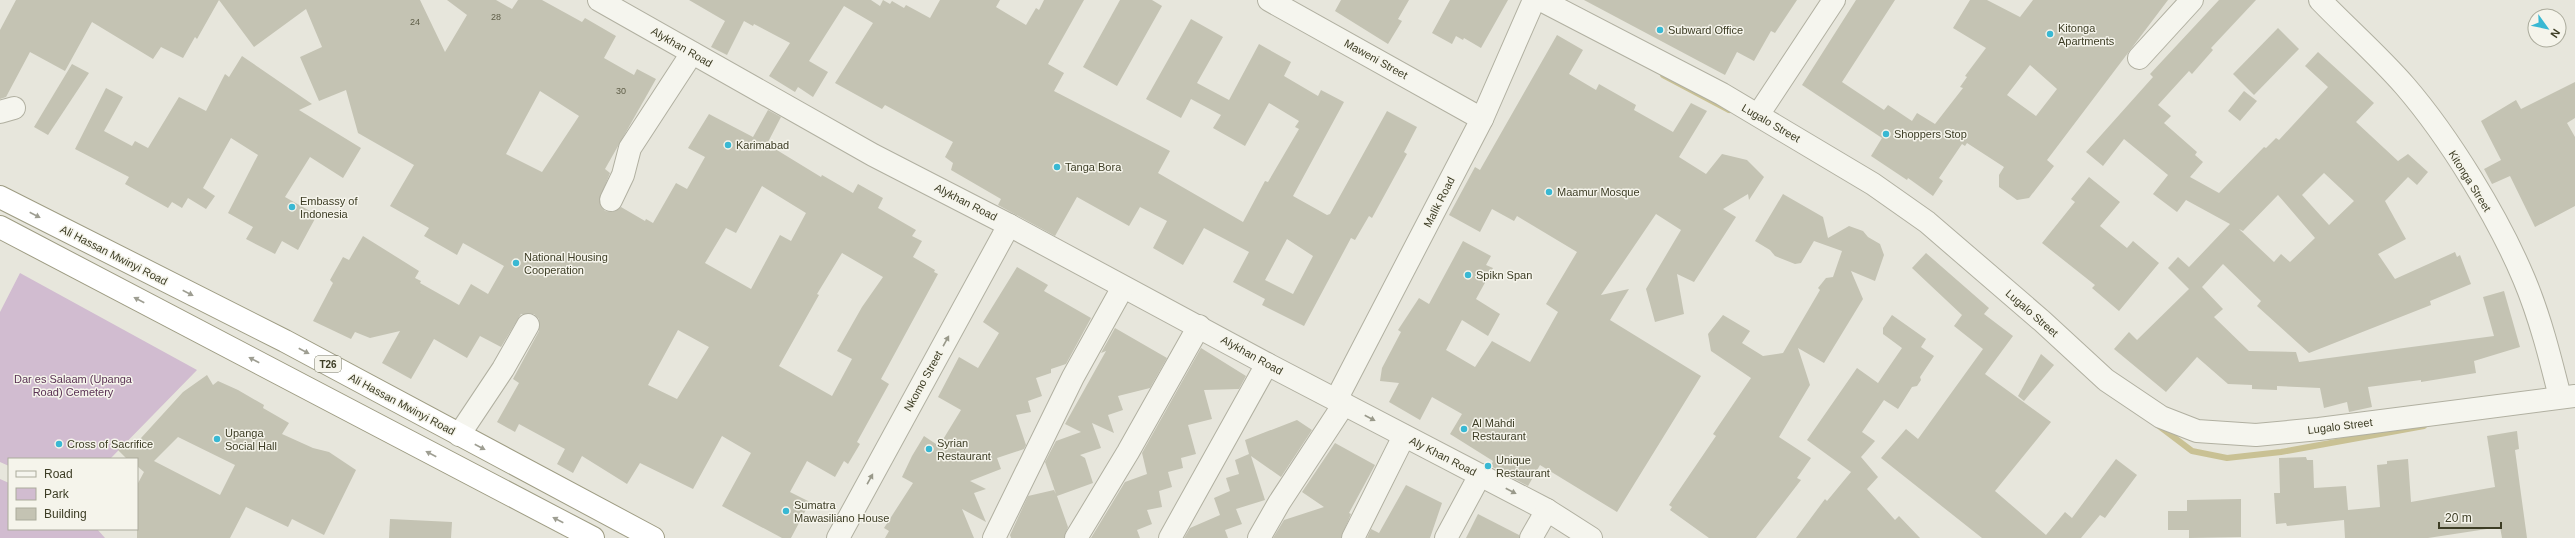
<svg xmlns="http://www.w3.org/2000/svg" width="2575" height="538" viewBox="0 0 2575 538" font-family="Arial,sans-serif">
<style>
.green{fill:#d1bcd0}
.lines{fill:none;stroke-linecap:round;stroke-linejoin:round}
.stream{stroke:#c9c194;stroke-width:6}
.building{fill:#c4c3b3;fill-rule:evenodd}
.minor-casing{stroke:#b1b0a1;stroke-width:24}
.highway-casing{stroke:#9e9c83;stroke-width:24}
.minor{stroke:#f5f5ee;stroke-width:22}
.highway{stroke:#fff;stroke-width:22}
.oneway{fill:#9e9e92}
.oneway2{fill:#99998a}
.poi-dot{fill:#39b8d3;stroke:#f5f4eb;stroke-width:1.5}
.labels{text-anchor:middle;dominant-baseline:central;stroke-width:3;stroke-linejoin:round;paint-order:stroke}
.number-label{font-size:9px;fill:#5f5e48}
.shield{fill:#f5f4eb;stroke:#747460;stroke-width:1}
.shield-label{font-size:10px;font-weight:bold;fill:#3d3d25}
.poi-label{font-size:11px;fill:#3d3d25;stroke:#f5f4eb;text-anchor:start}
.street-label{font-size:11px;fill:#3d3d25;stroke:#f5f4eb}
.park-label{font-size:11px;fill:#5a3254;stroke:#f5f4eb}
</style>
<rect width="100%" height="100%" fill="#e7e6dc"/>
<g class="green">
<path d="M20,273l177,97 -87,89h-101v7l-9,-4v-150z"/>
<path d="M0,479l9,4v46h88l8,9h-105z"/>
</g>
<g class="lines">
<g class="stream">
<path d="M1663,75l66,35"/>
<path d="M2159,426l33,25 35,7 54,-6 143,-26"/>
</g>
</g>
<g class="building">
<path d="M16,0h203l-22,39 -2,-2 -12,21 -22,-11 -8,12 -61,-37 -27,49 -35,-19 -24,45 -6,2v-69z"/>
<path d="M219,0h201l25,52 22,-37 -20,-15h49l16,9 6,-9h24l40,22 3,-4 31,18 -12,22 30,17 3,-6 19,10 -51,90 5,4 -11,28 6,10 7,1 9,-5 24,14 1,-2 7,4 23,-40 11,6 18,-32 -17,-9 21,-34 44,23 15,-27 13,7 -14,27 54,33 1,-2 31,18 5,-9 25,14 -5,10 38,22 -4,6 10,5 -9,16 22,13 -1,2 4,2 -57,105 8,5 -32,58 3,2 -12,20 -4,-3 -9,16 -28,-16 -17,31 20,10 -19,36h-9l-60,-32 29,-53 -29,-17 -29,53 -53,-26 -13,21 -45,-28 -9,17 -16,-9 8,-15 -46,-25 -4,8 -18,-10 22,-39 -6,-4 26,-48v-12l-5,-5h-13l-20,33 -21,-11 -13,22 -33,-19 -23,40 -29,-16 18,-32 -30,7 -15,-6 -4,7 -38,-18 20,-38 -3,-3 13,-23 6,3 14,-24 56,35 -4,7 6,3 -1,2 39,22 12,-21 17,10 16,-28 -41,-23 -6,12 -33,-19 5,-8 -39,-22 24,-41 -56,-32 -12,-43 -27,11 -19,-44 22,-10 -16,-38 -52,38zM540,91l39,25 -37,56 -36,-18zM762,186l44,27 -15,28 -11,-6 -29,54 -46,-26 21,-35 10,5zM842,253l41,24 -21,30 -25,44 15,8 -20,37 -53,-30 40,-71 -2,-1zM678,330l31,17 -32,52 -29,-14z"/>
<path d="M689,0h182l9,6 3,-6 7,4 2,-3 12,7 2,-3 24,13 10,-18h60l-4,7 30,18 10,-17 3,2 5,-10h40l-36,64 16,9 -10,18 116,60 -12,22 85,49 22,-41 3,1 31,-53 -4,-2 4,-6 -30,-18 -24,43 -32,-18 8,-13 -30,-16 -10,19 -35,-19 45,-80 32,18 -26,46 32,17 30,-56 32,18 -7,14 34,20 3,-6 23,12 -51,94 34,19 3,-1 57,-103 30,16 -13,25 3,2 -35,64 -3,-2 -14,24 -4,-2 -47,88 -42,-21 3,-6 -32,-17 16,-30 -45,-24 -21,37 -30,-17 14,-27 -27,-14 -11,19 -52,-29 -22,39 -57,-31 3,-6 -50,-29 2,-7 -8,-6 8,-15 -68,-37 -3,4 -47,-26 38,-60 -29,-17 -35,55 19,11 -15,25 -15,-10 -3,5 -26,-16 21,-33 -36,-19 -1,2 -9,-5 -17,34 -16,-8 14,-26zM1287,239l26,17 -20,38 -28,-14z"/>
<path d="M1120,0h32l10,6 -45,80 -34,-19z"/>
<path d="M1341,0h68l-11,19 4,2 -14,23 -53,-33z"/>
<path d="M1450,0h58l-27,48 -17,-10 -1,2 -7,-4 -4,8 -20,-11z"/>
<path d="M1584,0h213l-22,33 -4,-2 -17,30 -17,-9 -12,23z"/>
<path d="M1856,0h39l-53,82 42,28 4,-5 24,16 5,-8 18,11 28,-36 -3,-1 7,-10 -2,-1 21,-28 -33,-20 17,-28h17l33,17 13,-17h135l-121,160 7,6 -25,32 -12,2 -18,-13v-12l5,-8 -37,-24 -2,3 -3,-2 -23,34 4,3 -10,15 -25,-18 -1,2 -36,-24 11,-18 -80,-53zM2030,65l27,24 -21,27 -29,-21z"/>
<path d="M2219,0h37l-45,48 2,2 -21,24 -3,-3 -31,34 13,11 -7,7 33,29 -2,3 8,7 -13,15 29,16 45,-46 2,1 10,-10 3,2 49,-53 -23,-21 13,-14 56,51 -18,19 42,39 10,-7 20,18 -11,13 -9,-8 -23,24 21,38 -28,15 17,25 60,-27 2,5 3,-2 11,29 -41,17 1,4 -122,48 -52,-47 4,-5 -38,-37 -21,23 21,22 -9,8 35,34 47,1 3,10 195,-26 -11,-39 21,-6 16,56 -46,14 2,12 -55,9v-2l-53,7 4,20 -23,5 -2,-10 -23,6 -4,-20 -43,-2v4l-25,-1v-4l-24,-1 -31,-27 -31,35 -52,-43 15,-17 8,8 52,-51 -21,-21 10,-11 11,10 41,-43 -44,-24 -9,12 -24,-18 15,-19 -44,-36 -21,27 -17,-14 67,-75 -3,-3zM2324,173l30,28 -25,24 -27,-30zM2278,195l37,43 -25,24 -9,-8 -7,8 -35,-33 4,2z"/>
<path d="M2278,28l21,21 -45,46 -21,-21z"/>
<path d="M1557,35l26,15 -14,24 27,16 3,-6 37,21 -2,5 39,22 18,-29 16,8 -28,46 27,17 16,-20 25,6 17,17 -15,23 -1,-6 -25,15 13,8 -42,65 -17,-8 7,40 -29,8 -9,-33 35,-59 -25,-16 -55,81 28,-6 -19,31 91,56 -84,136 -77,-47 -12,21 -32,-17 -5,-3 2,-5 -43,-27 12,-20 -30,-17 -12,23 -31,-18 10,-19 -19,-2 2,-13 19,-36 -3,-2 21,-32 10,6 34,-63 28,15 -5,9 7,3 -17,31 24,15 -12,22 -26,-16 -16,30 29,17 17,-26 38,21 28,-50 -12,-8 31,-52 -60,-36 -3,5 -22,-12 -12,23 -31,-17 26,-48 5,3z"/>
<path d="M242,56l70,48 -13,6 62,38 -18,30 -33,-21 -25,40 32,18 -19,35 -16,-9 -7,13 -29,-15 7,-12 -25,-14 30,-58 -27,-17 -28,50 12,8 -9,13 -18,-11 -6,10 -10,-6 -4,6 -43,-24 4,-7 -54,-28 31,-61 17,9 -19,34 28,15 3,-5 13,7 31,-51 27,14 19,-37 4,3z"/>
<path d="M72,64l17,9 -41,62 -14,-8z"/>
<path d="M2575,82v36l-8,5 8,14v69l-40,21 -25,-51 -18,8 -8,-15 17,-9 -20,-39 35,-21 5,9z"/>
<path d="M2244,91l13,10 -17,20 -12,-10z"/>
<path d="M2089,177l31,25 -20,24 27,22 6,-7 26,22 -40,48 -27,-23 3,-3 -53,-42 33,-41 -4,-3z"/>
<path d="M1783,194l40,23 5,21 21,-12 14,5 5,6 12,7 4,11 -9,26 -24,-10 12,28 -39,64 -26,-15 12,37 -31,52 32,21 -14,20 4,2 -45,58h-47l-39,-28 2,-3 -3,-2 47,-69 -3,-2 38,-56 -40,-27 -3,-17 15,-19 27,16 -8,12 21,13 20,-3 37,-63 -2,-2 8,-10 7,-1 9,-26 -28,-10 -13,22 -6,1 -20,-8 -5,-6 -15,-9z"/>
<path d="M1926,253l63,55 -5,6 29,22 -28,38 66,48 -56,69 51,44 19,-23 7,6 44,-59 21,16 -32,43 -5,-3 -19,23h-99l-101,-80 25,-29 12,10 65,-90 -29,-23 8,-11 -50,-47z"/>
<path d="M1017,267l31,18 -4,6 47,27 -25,46 -15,5v4l-15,5 6,18 -14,5 3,11 -15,3 10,30 -2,4 -27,9 4,11 -31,12 16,8 -12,4 12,29 -24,-13 12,29h-89l4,-7 -5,-3 29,-45 -11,-6 10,-21 12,-20 15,10 22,-36 -23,-13 21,-40 19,11 21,-35 -16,-11z"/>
<path d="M1892,315l34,24 -5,8 13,9 -14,21 1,3 -4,6 -5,1 -14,22 -14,-9 -22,32 13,9 -14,16 17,20 -11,12 28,31 4,-4 21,22h-124l29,-39 2,2 24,-29 -44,-32 50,-72 21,15 24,-35 -19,-14v-6z"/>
<path d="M1115,328l52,30 -17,30 -32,8 5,14 -15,5 6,18 -22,-10 9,25 -21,7 5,3 8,25 -36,13 11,31 -4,11h-53l-1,-3 18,-39 26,-6 2,4 -11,-32 11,-21 25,-9 -16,-8 41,-73 -5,2z"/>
<path d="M1201,348l45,28 -7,13 -35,1 8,29 -24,6 8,29 -15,4 2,10 -15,4 4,15 -13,4 3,16 -15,3 5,14 -15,6 3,8h-49l34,-56 22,-8 -5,-21z"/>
<path d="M2041,354l13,11 -30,36 -6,-5z"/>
<path d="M207,375l6,10 5,-4 20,9 26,15 -1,3 26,15 -7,11 31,14 16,4 27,18 -32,65 -32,-16 -4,8 -42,-20 -16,31h-93v-53l7,-13 -7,-6v-7h-10l-9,-9 4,-5 9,4 52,-57zM178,437l57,28 -15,30 -66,-34z"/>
<path d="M1297,420l15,10 -31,47 -30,-21 14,44 -29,9 6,15 -17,6 3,8h-44l6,-10 30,-13 -6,-17 16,-7 -4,-13 13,-4 -4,-14 14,-6 -4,-14z"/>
<path d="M2517,431l2,18 -4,1 12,88h-25l-2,-11 -72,11h-83l-1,-18 -57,6 -1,-3 -10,1 -2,-31h6l-1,-35 27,-1 1,3h6l1,28 32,-2 2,24 32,-3 -3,-42 10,-1v-3l21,-2 3,43 84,-15 -8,-51z"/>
<path d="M1335,443l40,22 -26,48 2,1 -10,24h-68l11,-18 40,-13 -22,-15z"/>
<path d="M1406,485l36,18 -12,35h-63l4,-9 8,4z"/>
<path d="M2241,499v38l-52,1v-8h-21v-19h19v-11z"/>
<path d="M1478,514l41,21v3h-53z"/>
<path d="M390,519l62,3 -1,16h-62z"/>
</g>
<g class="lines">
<g class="minor-casing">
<g id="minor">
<path d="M599,0l274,155 136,70 258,139 280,146 44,28"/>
<path d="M1269,0l213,119"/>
<path d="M1541,0l181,94 151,90 54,38 115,99 64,59 55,37 36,14 59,4 63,-6 256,-33"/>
<path d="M2320,0c28,29 59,56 85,86 44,51 93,131 119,193 16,38 26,78 36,118"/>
<path d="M2139,58l53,-58"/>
<path d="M0,112l14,-4"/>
<path d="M1758,115l76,-115"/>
<path d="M611,200l12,-25 7,-27 62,-95"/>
<path d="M1336,400l146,-281 52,-119"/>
<path d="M459,435l44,-66 25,-44"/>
<path d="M838,538l171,-313"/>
<path d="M994,538l79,-161 50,-90"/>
<path d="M1076,538l52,-86 71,-126"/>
<path d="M1170,538l97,-174"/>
<path d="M1259,538l20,-35 65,-99"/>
<path d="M1353,538l51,-102"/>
<path d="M1446,538l34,-63"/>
<path d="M1531,538l16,-28"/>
</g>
</g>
<g class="highway-casing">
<g id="highway">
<path d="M0,197l285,144 368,197"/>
<path d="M0,227l593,311"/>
</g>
</g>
<use href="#minor" class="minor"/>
<use href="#highway" class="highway"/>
</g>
<defs><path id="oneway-solid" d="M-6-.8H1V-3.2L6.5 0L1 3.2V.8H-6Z"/></defs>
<g class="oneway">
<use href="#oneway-solid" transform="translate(35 215) rotate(27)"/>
<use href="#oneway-solid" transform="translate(188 293) rotate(27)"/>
<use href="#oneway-solid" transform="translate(139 300) rotate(-152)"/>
<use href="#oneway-solid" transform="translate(304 351) rotate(28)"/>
<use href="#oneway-solid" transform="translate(254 360) rotate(-152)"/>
<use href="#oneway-solid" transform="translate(480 447) rotate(28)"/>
<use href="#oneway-solid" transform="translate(431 454) rotate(-152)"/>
<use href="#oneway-solid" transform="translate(558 520) rotate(-153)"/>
</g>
<g class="oneway2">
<use href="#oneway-solid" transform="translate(946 341) rotate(-61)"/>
<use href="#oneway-solid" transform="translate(1370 418) rotate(28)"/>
<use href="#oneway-solid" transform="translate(870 479) rotate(-61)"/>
<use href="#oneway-solid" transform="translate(1511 491) rotate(28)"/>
</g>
<g class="poi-dot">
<circle cx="1660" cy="30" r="4"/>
<circle cx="2050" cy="34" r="4"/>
<circle cx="1886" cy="134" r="4"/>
<circle cx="728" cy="145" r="4"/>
<circle cx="1057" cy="167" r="4"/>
<circle cx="1549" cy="192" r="4"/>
<circle cx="292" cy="207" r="4"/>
<circle cx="516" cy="263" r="4"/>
<circle cx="1468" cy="275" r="4"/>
<circle cx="1464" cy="429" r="4"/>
<circle cx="217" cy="439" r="4"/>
<circle cx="59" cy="444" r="4"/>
<circle cx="929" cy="449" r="4"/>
<circle cx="1488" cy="466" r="4"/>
<circle cx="786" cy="511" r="4"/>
</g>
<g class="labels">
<g class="number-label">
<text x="496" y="17">28</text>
<text x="415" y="22">24</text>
<text x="621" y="91">30</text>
</g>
<rect class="shield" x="315" y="356" width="26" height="16" rx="3"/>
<g class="shield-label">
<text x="328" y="364">T26</text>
</g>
<g class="poi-label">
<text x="2058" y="28">Kitonga<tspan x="2058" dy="13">Apartments</tspan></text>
<text x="1668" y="30">Subward Office</text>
<text x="1894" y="134">Shoppers Stop</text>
<text x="736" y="145">Karimabad</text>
<text x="1065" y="167">Tanga Bora</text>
<text x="1557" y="192">Maamur Mosque</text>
<text x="300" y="201">Embassy of<tspan x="300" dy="13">Indonesia</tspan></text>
<text x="524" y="257">National Housing<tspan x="524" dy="13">Cooperation</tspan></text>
<text x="1476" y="275">Spikn Span</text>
<text x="1472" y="423">Al Mahdi<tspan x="1472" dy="13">Restaurant</tspan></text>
<text x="225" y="433">Upanga<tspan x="225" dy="13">Social Hall</tspan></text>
<text x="937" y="443">Syrian<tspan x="937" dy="13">Restaurant</tspan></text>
<text x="67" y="444">Cross of Sacrifice</text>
<text x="1496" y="460">Unique<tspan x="1496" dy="13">Restaurant</tspan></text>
<text x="794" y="505">Sumatra<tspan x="794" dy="13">Mawasiliano House</tspan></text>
</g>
<g class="street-label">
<text transform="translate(682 47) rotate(30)">Alykhan Road</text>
<text transform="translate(1376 59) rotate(29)">Maweni Street</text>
<text transform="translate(1771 123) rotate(30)">Lugalo Street</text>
<text transform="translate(2470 181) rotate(58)">Kitonga Street</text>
<text transform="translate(966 202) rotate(27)">Alykhan Road</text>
<text transform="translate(1439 202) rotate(-63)">Malik Road</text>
<text transform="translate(114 255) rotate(27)">Ali Hassan Mwinyi Road</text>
<text transform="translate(2032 313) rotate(41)">Lugalo Street</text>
<text transform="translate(1252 355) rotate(29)">Alykhan Road</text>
<text transform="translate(923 381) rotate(-61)">Nkomo Street</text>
<text transform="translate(402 404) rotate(28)">Ali Hassan Mwinyi Road</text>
<text transform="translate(2340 426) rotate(-7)">Lugalo Street</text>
<text transform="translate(1443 456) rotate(27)">Aly Khan Road</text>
</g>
<g class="park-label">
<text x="73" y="379">Dar es Salaam (Upanga<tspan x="73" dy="13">Road) Cemetery</tspan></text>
</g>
</g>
<rect x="8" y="458" width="130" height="72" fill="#f5f4eb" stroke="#abab9c"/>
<rect x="16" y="471" width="20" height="6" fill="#f5f5ee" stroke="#abab9c"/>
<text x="44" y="478" font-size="12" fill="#3d3d25">Road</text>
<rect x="16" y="488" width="20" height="12" fill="#d1bcd0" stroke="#abab9c"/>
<text x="44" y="498" font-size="12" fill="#3d3d25">Park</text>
<rect x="16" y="508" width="20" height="12" fill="#c4c3b3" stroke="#abab9c"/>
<text x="44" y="518" font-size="12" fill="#3d3d25">Building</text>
<g transform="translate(2547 28) rotate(123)"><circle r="19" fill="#f5f4eb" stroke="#abab9c"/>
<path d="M0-3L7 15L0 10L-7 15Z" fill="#39b8d3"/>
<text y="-6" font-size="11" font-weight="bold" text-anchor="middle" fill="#3d3d25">N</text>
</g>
<path d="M2439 522v6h62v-6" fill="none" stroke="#3d3d25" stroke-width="2"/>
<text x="2445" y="522" font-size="12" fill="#3d3d25" stroke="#f5f4eb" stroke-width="3" paint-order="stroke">20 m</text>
</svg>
